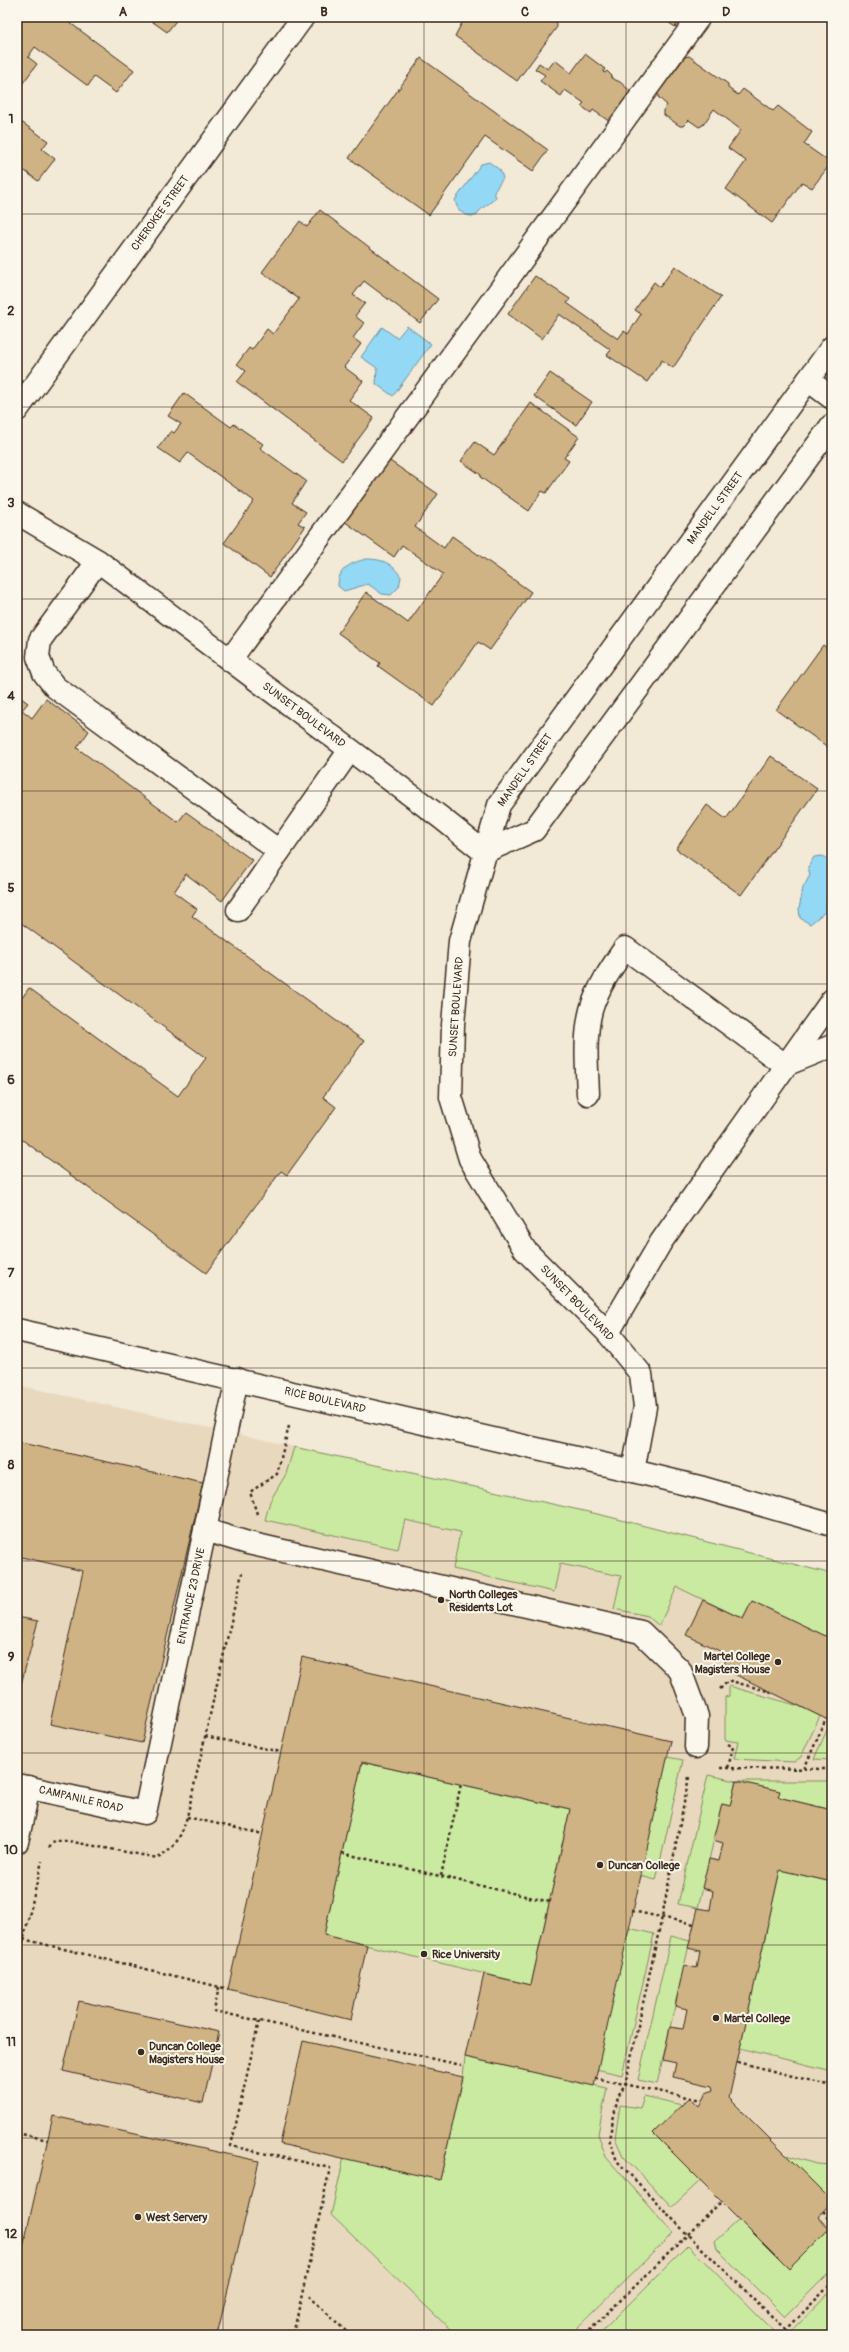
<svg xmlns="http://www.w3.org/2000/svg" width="849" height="2352" viewBox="0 0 849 2352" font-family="Pangolin,sans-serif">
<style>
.built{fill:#e8d9be}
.green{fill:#cae9a1;stroke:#828a60}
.water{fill:#93d8f5;stroke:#70929f}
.building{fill:#cfb385;stroke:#3b2a1e}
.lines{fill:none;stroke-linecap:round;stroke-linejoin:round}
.minor-casing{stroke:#3b2a1e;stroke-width:25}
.major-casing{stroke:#3b2a1e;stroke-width:25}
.path{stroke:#3b2a1e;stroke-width:2.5;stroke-dasharray:3 3;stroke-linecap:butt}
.minor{stroke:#fbf7ec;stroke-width:22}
.major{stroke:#fbf7ec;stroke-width:22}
.grid{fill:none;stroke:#3b2a1e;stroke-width:1;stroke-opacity:0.55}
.poi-dot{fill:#3b2a1e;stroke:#fbf7ec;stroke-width:1.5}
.labels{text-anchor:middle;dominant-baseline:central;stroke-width:4;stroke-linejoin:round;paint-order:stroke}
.street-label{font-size:11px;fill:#3b2a1e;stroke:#fbf7ec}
.poi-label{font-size:11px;font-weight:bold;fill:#3b2a1e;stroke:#fbf7ec;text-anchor:start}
.neatline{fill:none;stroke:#3b2a1e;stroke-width:1.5}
.grid-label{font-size:13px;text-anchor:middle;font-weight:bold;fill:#3b2a1e}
</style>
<rect width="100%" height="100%" fill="#f2e9d7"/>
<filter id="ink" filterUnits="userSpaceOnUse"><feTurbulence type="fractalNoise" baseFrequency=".025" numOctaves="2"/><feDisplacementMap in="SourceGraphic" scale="8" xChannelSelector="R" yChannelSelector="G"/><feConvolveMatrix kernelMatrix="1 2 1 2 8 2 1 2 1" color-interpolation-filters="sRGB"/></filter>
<g filter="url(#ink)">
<path class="built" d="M17,1385l585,130 230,59v761h-815z"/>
<g class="green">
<path d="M294,1447l308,68 230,59v65l-80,-38 -9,18 -66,-32 -18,39 -11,-10 -34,-7 7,-33 -61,-12 -6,28 -101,-23 7,-37 -55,-12 -7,29 -133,-29 5,-19 16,-27z"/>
<path d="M729,1686l70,20 21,10 -19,41 -7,5 -60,-3 4,-17 -13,-2v-43l4,-1z"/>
<path d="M831,1721l1,39 -18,-1z"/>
<path d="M667,1757l16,3 -27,120 -16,-4z"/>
<path d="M362,1762l208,47 -39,176 -207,-50z"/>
<path d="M708,1775l28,6h96v29l-54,-13 1,-6 -43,-10 -6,25 -8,-2 -24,104 -20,-4z"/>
<path d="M780,1870l52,12v189l-92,-23z"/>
<path d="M629,1928l25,6 -32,141 -26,-6z"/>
<path d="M671,1936l19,5 -33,143 -19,-4z"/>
<path d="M465,2057l142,31 -9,46 8,23 67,76 -103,102h-114l-125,-120 13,-58 96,22 23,-102z"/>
<path d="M644,2096l38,9 19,75 -29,27 -49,-51 -8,-18 5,-33 20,3z"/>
<path d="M786,2155l30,9 16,1v36z"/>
<path d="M739,2219l50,50 38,-38 5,5v34l-47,47 -68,-68 -2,-8z"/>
<path d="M688,2245l85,86 -4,4h-171z"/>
<path d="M832,2290v45h-44z"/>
</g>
<g class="water">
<path d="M489,162l11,8 3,8 -9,14 2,5c-6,8 -15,9 -20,19 -12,1 -19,-5 -21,-16l26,-36z"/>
<path d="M407,326l24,18 -38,52 -17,-12 1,-16 -16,-11 21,-30 15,11z"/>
<path d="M366,559c17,0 26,4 35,18l-2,10 -8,8 -9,-1 -14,-10 -24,7 -6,-5c0,-18 13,-23 28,-27z"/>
<path d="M822,856c15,6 10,26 10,41l-5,2 -2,13 -15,12 -10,-6 -1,-9 4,-21 7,-13 -2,-8 6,-10z"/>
</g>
<g class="building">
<path d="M17,17h45l72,53 -18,23 -22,-16 -6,9 -53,-39 -7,10 9,7 -20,27z"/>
<path d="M146,17h33l-12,15z"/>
<path d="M556,17l1,10 -40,54 -62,-45 10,-19z"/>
<path d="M661,17h26l-3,5 -4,-3 -5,8z"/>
<path d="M585,54l20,15 -2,3 2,1 2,-2 5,5 -1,2 9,4 15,13 -22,29 -20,-14 -2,3 -10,-7 3,-3 -19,-13 -4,6 -21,-15 5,-6 -10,-6 4,-6 9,6 7,-9 16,13z"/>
<path d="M689,56l39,28v4l10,7 5,-6 30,22 5,-5 34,26 -8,12 27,19 -19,25 -10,-6 -30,41 -46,-34 20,-28 -18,-13 13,-18 -27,-21 -11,16 -4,2 -10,-7 -6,6h-3l-16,-11v-5l3,-5 -9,-8v-4l27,-36z"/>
<path d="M421,58l127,92 -15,21 -48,-34 -56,78 -80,-57z"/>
<path d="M17,119l31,22 -6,8 13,10 -17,22 -21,-16z"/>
<path d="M320,210l118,89 -18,24 -56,-42 -11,14 12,8 -10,13 9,7 -11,15 8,6 -17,23 19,14 -14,19 25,18 -32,43 -105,-79 9,-11 -9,-7 12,-16 3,2 15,-21 6,5 26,-35 -37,-27 38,-51 7,6z"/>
<path d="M675,266l46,31 -48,71 -11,-8 -15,22 -40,-27 4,-5 -52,-36 -17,25 -34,-25 27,-38 35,23 -3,4 51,36 6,-8 4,3 13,-20 -6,-4 19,-28 6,5z"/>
<path d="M550,373l42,29 -16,23 -42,-29z"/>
<path d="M184,393l47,34 3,-3 29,20 -3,4 46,33 -14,22 14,9 -8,11 7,4 -35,50 -46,-34 30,-42 -66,-48 -8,10 -22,-15 13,-17 3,2 7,-9 -13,-8z"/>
<path d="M531,403l48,34 -15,21 5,3 -23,32 -4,-2 -13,20 -49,-34 1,-2 -20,-14 14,-19 19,13z"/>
<path d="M387,459l51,35 -23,33 29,21 8,-12 79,56 -41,58 -12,-8 -44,64 -56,-40 2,-3 -42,-30 28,-41 42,31 35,-49 -41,-29 -8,12 -50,-36z"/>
<path d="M823,645l9,7v98l-56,-40z"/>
<path d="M17,695l11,8 -6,7 10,8 14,-19 43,32 -12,17 101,74 8,-10 66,48 -30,41 -36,-27 -12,18 23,17 -5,7 172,125 -41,56 13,10 -49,68 -6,-4 -75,102 -189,-137v-131l12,-17 149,108 28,-38 -189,-138z"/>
<path d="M771,756l46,33 -76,106 -65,-46 31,-44 19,14z"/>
<path d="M17,1442l186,41 -61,260 -92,-19 33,-153 -66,-15z"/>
<path d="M703,1600l40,19 9,-18 80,38v83l-110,-54 6,-13 -42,-20z"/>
<path d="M17,1617l21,4 -21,78z"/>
<path d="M302,1657l369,84 -77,345 -129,-29 19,-83 47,11 39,-176 -208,-47 -38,173 43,10 -16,75 -123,-31z"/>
<path d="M736,1781l44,10 -2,6 54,13v72l-52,-12 -51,228 103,103 -14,16 11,12 -40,40 -136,-136 37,-36 9,9 7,-13 7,-3 -1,-4 -39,-9 3,-14 -13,-3 7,-33 13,2 4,-20 -12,-3 9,-41 13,3 3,-17 -12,-3 2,-7 8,-33 12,2 3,-19 -11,-3 7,-29 10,2 4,-18 -10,-3 9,-36 8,2z"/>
<path d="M79,2001l140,31 -16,71 -140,-32z"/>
<path d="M303,2041l160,36 -23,103 -160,-36z"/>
<path d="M53,2116l206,45 -42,174h-200v-61z"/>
</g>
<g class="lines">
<g class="minor-casing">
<g id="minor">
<path d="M808,380l24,18"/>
<path d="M17,410l286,-393"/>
<path d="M17,513l81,48 342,256 44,35"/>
<path d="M98,561l-58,79 -2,17 6,16 11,14 224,164"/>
<path d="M230,660l469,-643"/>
<path d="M484,852l50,-22 298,-405"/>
<path d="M238,910l112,-160"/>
<path d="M588,1094c-1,-27 -4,-57 3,-84 7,-23 21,-43 34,-62l160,117 47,-19"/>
<path d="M608,1333l53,-91 171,-242"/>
<path d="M633,1471l12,-64 -4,-33 -33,-41 -83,-83 -55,-91 -19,-62 2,-72 7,-84 39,-136 333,-458"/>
<path d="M205,1530l43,13 393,89 39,38 17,46 -1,31"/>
<path d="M17,1785l128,28 92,-434"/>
<path d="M17,1842l12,-55"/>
</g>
</g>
<g class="major-casing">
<path id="major" d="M17,1330l616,141 70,17 129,37"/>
</g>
<g class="path">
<path d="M257,1514l-7,-22 27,-18 12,-48"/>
<path d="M720,1689l7,-7 4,-1 40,11"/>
<path d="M205,1736l76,16"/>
<path d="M728,1744l5,3 -5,21"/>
<path d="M720,1768l112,1"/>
<path d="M804,1769l22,-50"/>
<path d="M689,1777l-27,140 -37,168 -7,12 -9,42 8,22 70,73 99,96"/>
<path d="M187,1817l76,17"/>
<path d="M49,1848l6,-7h13l90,17c18,-10 23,-22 29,-41l55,-244"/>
<path d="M342,1853l208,49"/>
<path d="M441,1876l20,-92"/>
<path d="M632,1911l62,13"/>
<path d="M23,1939l205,50"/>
<path d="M17,1967l25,-106"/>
<path d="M219,1987l-5,24 247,54"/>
<path d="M259,2021l-28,125 99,22 -37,167"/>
<path d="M737,2062l95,24"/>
<path d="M595,2078l106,22"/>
<path d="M17,2133l31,7"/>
<path d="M822,2212l10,10"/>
<path d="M309,2296l41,39"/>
<path d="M585,2335l137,-134"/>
<path d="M781,2335l51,-52"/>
</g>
<use href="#minor" class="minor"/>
<use href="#major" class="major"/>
</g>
</g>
<path class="grid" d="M223,17v2318M424,17v2318M626,17v2318M17,214h815M17,407h815M17,599h815M17,791h815M17,984h815M17,1176h815M17,1368h815M17,1561h815M17,1753h815M17,1945h815M17,2138h815"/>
<g class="poi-dot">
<circle cx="441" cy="1600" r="4"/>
<circle cx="778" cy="1662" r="4"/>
<circle cx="600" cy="1865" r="4"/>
<circle cx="424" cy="1954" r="4"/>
<circle cx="716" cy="2018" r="4"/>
<circle cx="141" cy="2052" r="4"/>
<circle cx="138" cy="2217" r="4"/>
</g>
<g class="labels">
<g class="street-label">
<text transform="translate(160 213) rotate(-54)">CHEROKEE STREET</text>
<text transform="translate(715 508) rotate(-54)">MANDELL STREET</text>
<text transform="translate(304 715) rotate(37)">SUNSET BOULEVARD</text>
<text transform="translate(525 770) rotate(-55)">MANDELL STREET</text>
<text transform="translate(456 1007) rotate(-86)">SUNSET BOULEVARD</text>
<text transform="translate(577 1303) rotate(46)">SUNSET BOULEVARD</text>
<text transform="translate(325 1400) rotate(13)">RICE BOULEVARD</text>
<text transform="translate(191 1596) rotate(-78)">ENTRANCE 23 DRIVE</text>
<text transform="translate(81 1799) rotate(13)">CAMPANILE ROAD</text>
</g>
<g class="poi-label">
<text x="449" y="1594">North Colleges<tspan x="449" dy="13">Residents Lot</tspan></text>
<text x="770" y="1656" text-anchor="end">Martel College<tspan x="770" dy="13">Magisters House</tspan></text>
<text x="608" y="1865">Duncan College</text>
<text x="432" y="1954">Rice University</text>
<text x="724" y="2018">Martel College</text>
<text x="149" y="2046">Duncan College<tspan x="149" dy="13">Magisters House</tspan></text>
<text x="146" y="2217">West Servery</text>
</g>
</g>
<rect width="849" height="2352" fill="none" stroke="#fbf7ec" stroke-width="44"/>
<rect x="22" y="22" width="805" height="2308" class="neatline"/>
<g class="grid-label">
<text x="123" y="16">A</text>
<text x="324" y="16">B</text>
<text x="525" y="16">C</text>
<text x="726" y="16">D</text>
<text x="11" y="123">1</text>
<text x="11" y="315">2</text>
<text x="11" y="507">3</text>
<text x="11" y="700">4</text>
<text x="11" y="892">5</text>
<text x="11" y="1084">6</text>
<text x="11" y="1277">7</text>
<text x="11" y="1469">8</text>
<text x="11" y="1661">9</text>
<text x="11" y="1854">10</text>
<text x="11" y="2046">11</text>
<text x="11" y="2238">12</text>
</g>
</svg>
